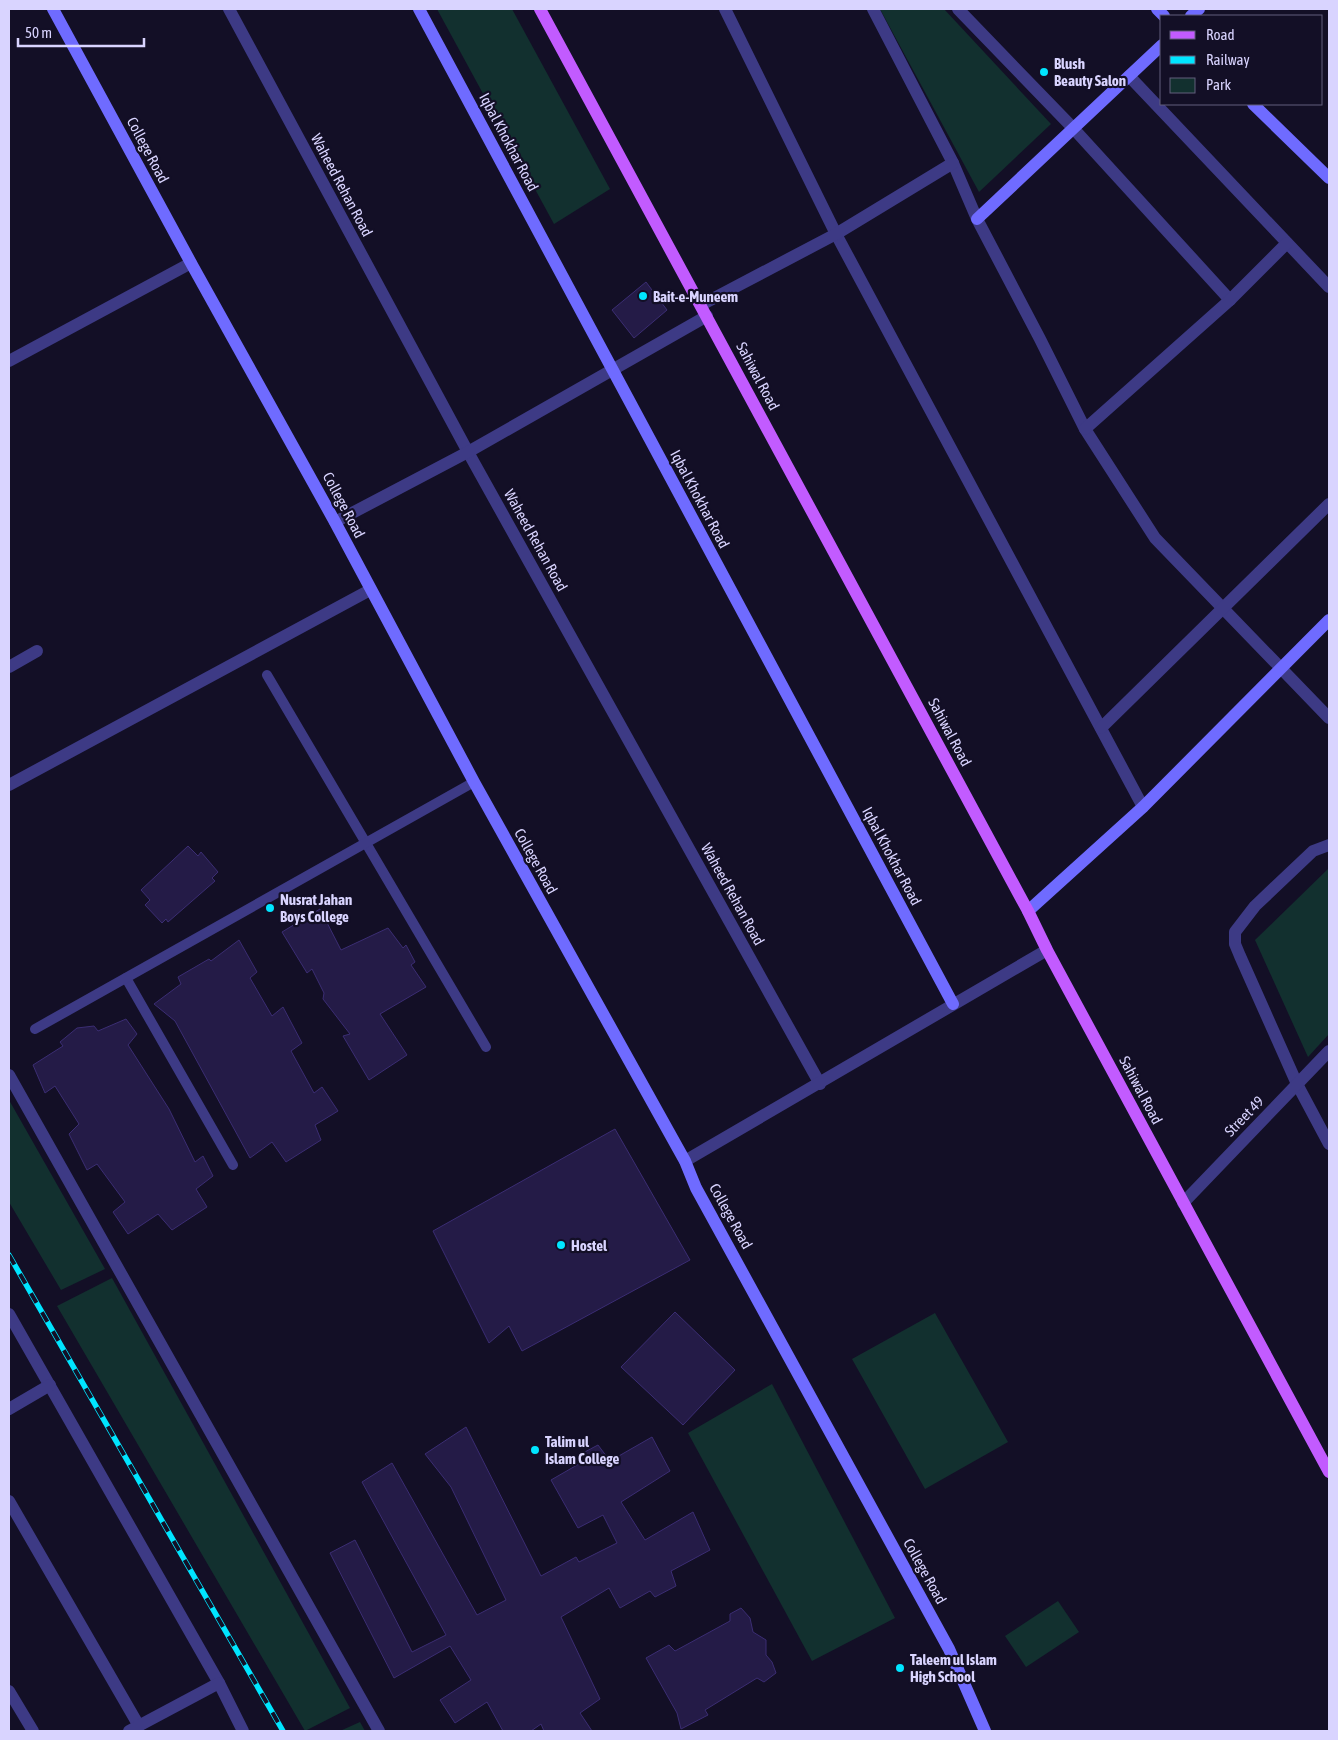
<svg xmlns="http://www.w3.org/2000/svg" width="1338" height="1740" viewBox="0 0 1338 1740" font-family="'Asap Condensed',sans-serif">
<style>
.green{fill:#12302f}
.building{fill:#241b47;stroke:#3b2d73}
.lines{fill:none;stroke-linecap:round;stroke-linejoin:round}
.lane{stroke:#3d3a85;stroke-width:10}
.street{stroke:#3d3a85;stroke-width:12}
.secondary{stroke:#6f6bff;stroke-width:12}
.primary{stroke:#c25bff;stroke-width:12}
.rail-casing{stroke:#00e5ff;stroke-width:5.5}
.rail{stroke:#130f26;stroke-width:4;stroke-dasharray:11;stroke-linecap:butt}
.poi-dot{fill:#00e5ff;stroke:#130f26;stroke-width:2}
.labels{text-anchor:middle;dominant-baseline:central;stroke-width:4.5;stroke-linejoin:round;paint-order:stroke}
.poi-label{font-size:15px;font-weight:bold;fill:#d9d4ff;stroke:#130f26;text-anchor:start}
.street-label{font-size:15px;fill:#d9d4ff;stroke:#130f26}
</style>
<rect width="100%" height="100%" fill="#130f26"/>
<g class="green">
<path d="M437,9h75l98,180 -56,35z"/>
<path d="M880,9h64l107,115 -72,68z"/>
<path d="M1329,868v166l-21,23 -53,-117z"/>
<path d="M9,1100l96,169 -44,21 -52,-88z"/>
<path d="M112,1278l238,430 -45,23 -248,-425z"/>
<path d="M935,1313l73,129 -83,47 -73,-130z"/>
<path d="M772,1384l123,234 -83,43 -124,-228z"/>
<path d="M1058,1601l21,31 -53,35 -21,-31z"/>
<path d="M360,1722l5,9h-25z"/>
</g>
<g class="building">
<path d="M646,282l21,28 -33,28 -22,-28z"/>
<path d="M188,846l10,10 3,-4 17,20 -6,6 3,3 -47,41 -2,-3 -4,4 -17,-18 5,-5 -9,-10z"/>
<path d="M320,909l21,41 47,-22 15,20 3,-3 9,17 -4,3 15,22 -46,27 27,41 -38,25 -26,-44 7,-2 -27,-35 1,-6 -12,-24 -5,4 -25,-41z"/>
<path d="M239,940l18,32 -7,6 22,38 11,-9 19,36 -11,8 23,42 8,-6 16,24 -23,14 6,15 -35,22 -14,-20 -22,16 -75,-137 -21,-17 27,-20 -3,-7 31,-18 2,2z"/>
<path d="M126,1019l11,15 -9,11 41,64 26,53 8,-6 10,20 -17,13 11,18 -35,23 -14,-16 -30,20 -15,-22 12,-10 -28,-38 -10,6 -18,-36 10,-10 -24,-38 -10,7 -12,-28 30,-19 -3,-4 17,-14 17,-2 4,5z"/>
<path d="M615,1129l75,131 -168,91 -13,-25 -20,17 -56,-112z"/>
<path d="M675,1312l60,58 -52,55 -62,-58z"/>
<path d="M466,1427l75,149 35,-19 3,5 38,-19 -14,-28 -25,13 -27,-48 33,-19 -5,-6 19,-10 12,16 42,-24 18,34 -49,31 24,38 48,-28 17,38 -39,21 5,15 -21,11 -5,-6 -30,17 -11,-20 -48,29 39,82 -20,14 12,18h-48l-3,-7 -10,7h-28l-16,-29 -32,21 -15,-23 31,-20 -21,-34 -56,32 -64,-125 25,-13 57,112 34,-17 -84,-153 30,-19 85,152 29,-15 -55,-113 -26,-33z"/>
<path d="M741,1608l9,10 3,14 13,8v15l6,7 4,11 -12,9 -7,-4 -52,32 3,5 -27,14 -4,-16 -31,-55 23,-13 6,6 55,-30v-7z"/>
</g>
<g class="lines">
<g class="lane">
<path d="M267,675l219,372"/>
<path d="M126,978l107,187"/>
<path d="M35,1029l439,-247"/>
</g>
<g class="street">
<path d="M229,9l239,443 352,632"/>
<path d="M725,9l111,225 307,573"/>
<path d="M873,9l80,154 24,56 63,120 45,90 70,109 174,180"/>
<path d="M958,9l115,119 157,172"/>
<path d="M1129,76l200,211"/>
<path d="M701,305l135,-71 117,-71"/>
<path d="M9,361l182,-98"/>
<path d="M1085,429l145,-129 57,-57"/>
<path d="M335,522l133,-70 239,-136"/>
<path d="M9,667l28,-16"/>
<path d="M1101,728l228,-224"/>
<path d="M9,785l361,-195"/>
<path d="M1329,845l-16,6 -58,55 -20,26v12l5,12 57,128 32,60"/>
<path d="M9,1075l370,656"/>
<path d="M685,1161l362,-211"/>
<path d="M1183,1203l146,-152"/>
<path d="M9,1314l210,369"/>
<path d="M9,1409l41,-24"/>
<path d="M9,1501l130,225"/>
<path d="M9,1691l24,40"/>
<path d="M129,1731l90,-48 24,48"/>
</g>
<g class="secondary">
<path d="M53,9l138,254 144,259 139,260 211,379 11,27 253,461 36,82"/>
<path d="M419,9l534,995"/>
<path d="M1157,9l7,7"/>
<path d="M1191,16l8,-7"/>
<path d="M1253,104l76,74"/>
<path d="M977,219l185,-174"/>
<path d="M1028,911l115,-104 186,-187"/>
</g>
<path class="primary" d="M540,9l488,902 19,39 282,522"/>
<g class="rail-casing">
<path id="rail" d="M9,1255l274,476"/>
</g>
<use href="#rail" class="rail"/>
</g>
<g class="poi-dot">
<circle cx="1044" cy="72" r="5"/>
<circle cx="643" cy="296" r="5"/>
<circle cx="270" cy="908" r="5"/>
<circle cx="561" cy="1245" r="5"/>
<circle cx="535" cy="1450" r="5"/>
<circle cx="900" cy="1668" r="5"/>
</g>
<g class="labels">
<g class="poi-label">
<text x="1054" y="63">Blush<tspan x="1054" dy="17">Beauty Salon</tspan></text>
<text x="653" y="296">Bait-e-Muneem</text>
<text x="280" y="899">Nusrat Jahan<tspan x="280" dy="17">Boys College</tspan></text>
<text x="571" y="1245">Hostel</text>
<text x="545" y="1441">Talim ul<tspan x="545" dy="17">Islam College</tspan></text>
<text x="910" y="1659">Taleem ul Islam<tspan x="910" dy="17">High School</tspan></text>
</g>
<g class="street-label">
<text transform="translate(509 142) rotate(62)">Iqbal Khokhar Road</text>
<text transform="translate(148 150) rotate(62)">College Road</text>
<text transform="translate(342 185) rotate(62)">Waheed Rehan Road</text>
<text transform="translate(758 376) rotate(62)">Sahiwal Road</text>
<text transform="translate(700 499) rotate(62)">Iqbal Khokhar Road</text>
<text transform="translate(344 505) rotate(62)">College Road</text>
<text transform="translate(536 540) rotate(61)">Waheed Rehan Road</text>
<text transform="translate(950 732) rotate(62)">Sahiwal Road</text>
<text transform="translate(892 856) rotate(62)">Iqbal Khokhar Road</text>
<text transform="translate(536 861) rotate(61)">College Road</text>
<text transform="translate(733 894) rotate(61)">Waheed Rehan Road</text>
<text transform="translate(1141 1090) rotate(62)">Sahiwal Road</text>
<text transform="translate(1244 1116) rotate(-46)">Street 49</text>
<text transform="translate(731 1216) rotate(61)">College Road</text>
<text transform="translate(925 1571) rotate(61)">College Road</text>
</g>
</g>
<rect width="1338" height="1740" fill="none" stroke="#d9d4ff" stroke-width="20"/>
<rect x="1160" y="15" width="162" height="90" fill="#130f26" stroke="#625e7d"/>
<rect x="1170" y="31" width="25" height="8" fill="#c25bff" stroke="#625e7d"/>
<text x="1206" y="40" font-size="15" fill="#d9d4ff">Road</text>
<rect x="1170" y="56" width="25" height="8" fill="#00e5ff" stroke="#625e7d"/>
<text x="1206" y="65" font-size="15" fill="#d9d4ff">Railway</text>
<rect x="1170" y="78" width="25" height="15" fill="#12302f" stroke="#625e7d"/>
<text x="1206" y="90" font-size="15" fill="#d9d4ff">Park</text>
<path d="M18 38v8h126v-8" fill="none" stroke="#d9d4ff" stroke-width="2.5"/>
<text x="25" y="38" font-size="15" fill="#d9d4ff" stroke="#130f26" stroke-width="4" paint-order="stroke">50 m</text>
</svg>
